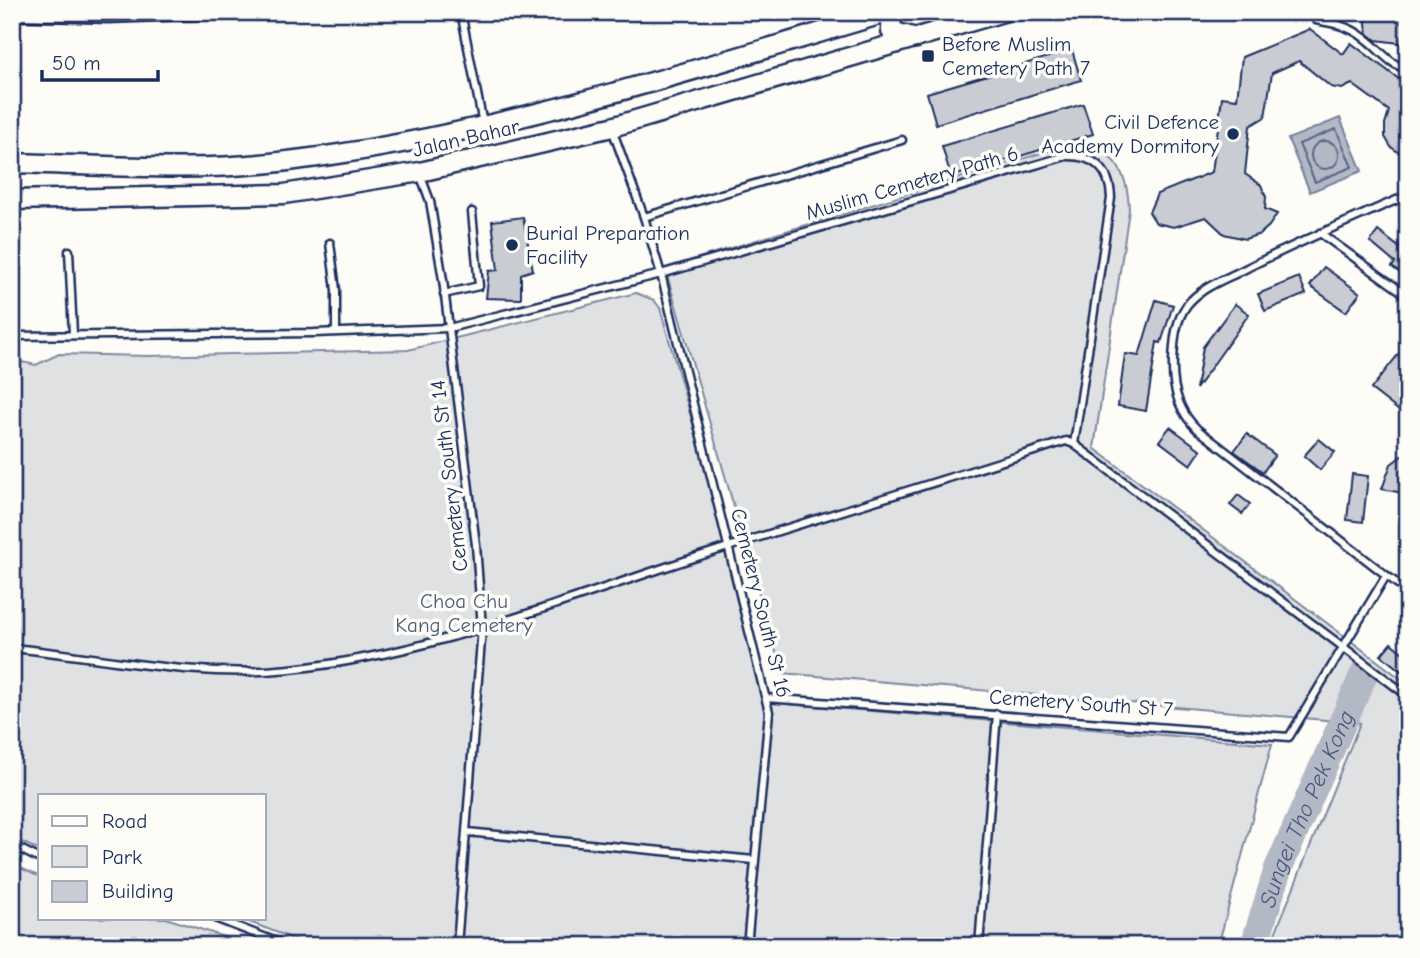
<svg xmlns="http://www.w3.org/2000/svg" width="1420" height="958" viewBox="0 0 1420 958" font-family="'Comic Neue',sans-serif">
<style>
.green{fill:#e0e1e3;stroke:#7e88a0;stroke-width:2}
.water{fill:#b3b8c5;stroke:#76819c;stroke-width:2}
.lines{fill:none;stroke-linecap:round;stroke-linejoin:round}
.shore{stroke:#586687;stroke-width:2}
.river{stroke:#b3b8c5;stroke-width:28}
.building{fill:#c9ccd3;stroke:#1b2f5e;stroke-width:2}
.service-casing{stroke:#1b2f5e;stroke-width:11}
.secondary-casing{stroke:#1b2f5e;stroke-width:23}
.service{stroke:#fdfcf7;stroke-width:6}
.secondary{stroke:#fdfcf7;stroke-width:18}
.poi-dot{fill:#1b2f5e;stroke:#fdfcf7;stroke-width:2.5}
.labels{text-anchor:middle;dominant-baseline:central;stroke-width:7;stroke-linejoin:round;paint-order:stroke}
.poi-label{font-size:21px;fill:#1b2f5e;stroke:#fdfcf7;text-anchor:start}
.street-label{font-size:21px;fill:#1b2f5e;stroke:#fdfcf7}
.park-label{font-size:21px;fill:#4c5c7f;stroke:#fdfcf7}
.water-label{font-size:23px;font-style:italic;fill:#49587d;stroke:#fdfcf7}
</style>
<rect width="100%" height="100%" fill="#fdfcf7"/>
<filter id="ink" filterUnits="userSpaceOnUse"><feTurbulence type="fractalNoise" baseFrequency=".0143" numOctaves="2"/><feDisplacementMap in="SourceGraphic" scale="14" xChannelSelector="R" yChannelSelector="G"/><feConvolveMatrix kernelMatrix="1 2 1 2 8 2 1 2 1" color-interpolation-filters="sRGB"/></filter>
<g filter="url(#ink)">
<g class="green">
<path d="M1071,144c42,3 57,26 58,66l-35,238 314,236v262h-138l90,-223 -578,-50 -117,-405z"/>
<path d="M636,293l18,7 6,8 60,211 42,183 510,42 -54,202h-906l-73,-28h25v-123h-224v56l-28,-14v-477l24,5 23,-11 89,2 260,-6z"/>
<path d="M12,864l28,13v41h126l86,28h-240z"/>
</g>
<path class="water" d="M1340,118l22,53 -52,21 -22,-53z"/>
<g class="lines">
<g class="shore">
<path d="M1336,129l16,38 -37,15 -16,-38z"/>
<circle cx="1325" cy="155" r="14"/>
</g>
<path class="river" id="s1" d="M1254,946l24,-77 86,-195"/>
</g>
<g class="building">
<path d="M1365,12h43v32l-32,-4 -9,-7z"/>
<path d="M1310,29l33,25 8,-11 57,43v73l-17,-12 -6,-10v-13l4,-13 -37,-27 -10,5 -11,-2 -32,-26 -27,12 -7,44 -15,9 -5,48 16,11 5,12 -1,12 12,5 -8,12 -9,8 -15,5 -21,-5 -18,-17 -32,10 -18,-4 -7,-11 8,-18 55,-22 10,-75 15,2 5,-42z"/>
<path d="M1072,50l9,30 -145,44 -9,-31z"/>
<path d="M1083,104l10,30 -142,43 -9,-31z"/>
<path d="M523,217l10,53 -12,4v25l-35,-1 3,-27 9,-1 -6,-49z"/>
<path d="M1378,231l26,20 4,-5v33l-16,-12 3,-4 -25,-21z"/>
<path d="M1324,267l36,26 -14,19 -36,-26z"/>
<path d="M1299,277l7,17 -41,17 -7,-17z"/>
<path d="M1156,300l17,5 -12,38 -4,-1 -11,69 -28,-5 7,-52 14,2z"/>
<path d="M1235,304l14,10 -53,75 7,-42z"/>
<path d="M1408,342v76l-37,-29z"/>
<path d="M1170,427l31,23 -10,15 -32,-24z"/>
<path d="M1247,434l28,21 -12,17 -29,-21z"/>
<path d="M1319,439l16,13 -15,18 -16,-14z"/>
<path d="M1408,451v43l-26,-5 9,-25z"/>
<path d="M1352,474l16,2 -5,46 -16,-2z"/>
<path d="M1238,495l12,9 -8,10 -12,-9z"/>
<path d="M1391,643l17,14v6l-7,8 -20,-16z"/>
</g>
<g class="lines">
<g class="service-casing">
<g id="service">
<path d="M461,12l22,112"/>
<path d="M12,16l97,3 181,-7"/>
<path d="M1316,20c17,3 33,6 47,17 14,9 28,30 45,32"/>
<path d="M612,129l32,88 17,57 108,438 -22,234"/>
<path d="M420,174l10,27 13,79 33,265 6,83 -25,318"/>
<path d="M1408,195c-56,24 -112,48 -167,76 -18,9 -41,17 -54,34 -12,16 -13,36 -14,56 -1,26 6,51 24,68l211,163"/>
<path d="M644,217l258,-77"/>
<path d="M1320,233l88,63"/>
<path d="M330,243l6,47v41"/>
<path d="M69,251l4,83"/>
<path d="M444,294l35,-8 -7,-74"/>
<path d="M12,336l302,-3 135,-5 212,-54 405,-118c28,-1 44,13 45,42l-37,246"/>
<path d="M12,648c92,9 186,31 278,21 131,-13 256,-62 379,-103 132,-43 265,-83 397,-125l8,3 334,252"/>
<path d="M766,698l523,39 97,-161"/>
<path d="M467,832l287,28"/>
<path d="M12,845l28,14"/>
<path d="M215,918l72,28"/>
<path d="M979,946l18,-232"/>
</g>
</g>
<g class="secondary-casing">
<g id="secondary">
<path d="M892,12l-1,19 25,7"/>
<path d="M12,163c91,2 185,10 276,-2 205,-25 404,-91 601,-149"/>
<path d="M12,200l272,-6 136,-22 192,-45 391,-115"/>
</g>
</g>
<use href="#service" class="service"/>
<use href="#secondary" class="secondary"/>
</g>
</g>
<g class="poi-dot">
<rect x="921" y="49" width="14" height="14" rx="3.5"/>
<circle cx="1233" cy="134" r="7"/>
<circle cx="512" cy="245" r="7"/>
</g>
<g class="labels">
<g class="poi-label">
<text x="942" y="44">Before Muslim<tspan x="942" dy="24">Cemetery Path 7</tspan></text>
<text x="1219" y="122" text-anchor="end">Civil Defence<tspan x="1219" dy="24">Academy Dormitory</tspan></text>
<text x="526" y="233">Burial Preparation<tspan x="526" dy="24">Facility</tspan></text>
</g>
<g class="street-label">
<text transform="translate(466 138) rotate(-13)">Jalan Bahar</text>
<text transform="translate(912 183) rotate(-16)">Muslim Cemetery Path 6</text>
<text transform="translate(449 476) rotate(-97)">Cemetery South St 14</text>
<text transform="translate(761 603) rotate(76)">Cemetery South St 16</text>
<text transform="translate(1081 703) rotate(4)">Cemetery South St 7</text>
</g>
<g class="park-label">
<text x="464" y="601">Choa Chu<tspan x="464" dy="24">Kang Cemetery</tspan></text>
</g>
<g class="water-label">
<text stroke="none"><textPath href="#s1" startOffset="147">Sungei Tho Pek Kong</textPath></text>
</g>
</g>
<rect width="1420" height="958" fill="none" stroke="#fdfcf7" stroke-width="42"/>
<rect x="21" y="21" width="1378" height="916" fill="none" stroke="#1b2f5e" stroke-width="2.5" filter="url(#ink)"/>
<rect x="38" y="794" width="228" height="126" fill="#fdfcf7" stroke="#a3aaba" stroke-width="2"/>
<rect x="52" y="816" width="35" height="10" fill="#fdfcf7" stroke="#a3aaba" stroke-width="2"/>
<text x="102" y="828" font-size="21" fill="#1b2f5e">Road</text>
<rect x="52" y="846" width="35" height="21" fill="#e0e1e3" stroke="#a3aaba" stroke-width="2"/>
<text x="102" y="864" font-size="21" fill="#1b2f5e">Park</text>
<rect x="52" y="881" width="35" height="21" fill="#c9ccd3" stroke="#a3aaba" stroke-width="2"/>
<text x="102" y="898" font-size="21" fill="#1b2f5e">Building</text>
<path d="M42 70v10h116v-10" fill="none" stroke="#1b2f5e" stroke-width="3.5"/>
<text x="52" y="70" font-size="21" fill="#1b2f5e" stroke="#fdfcf7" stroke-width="5" paint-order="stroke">50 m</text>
</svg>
